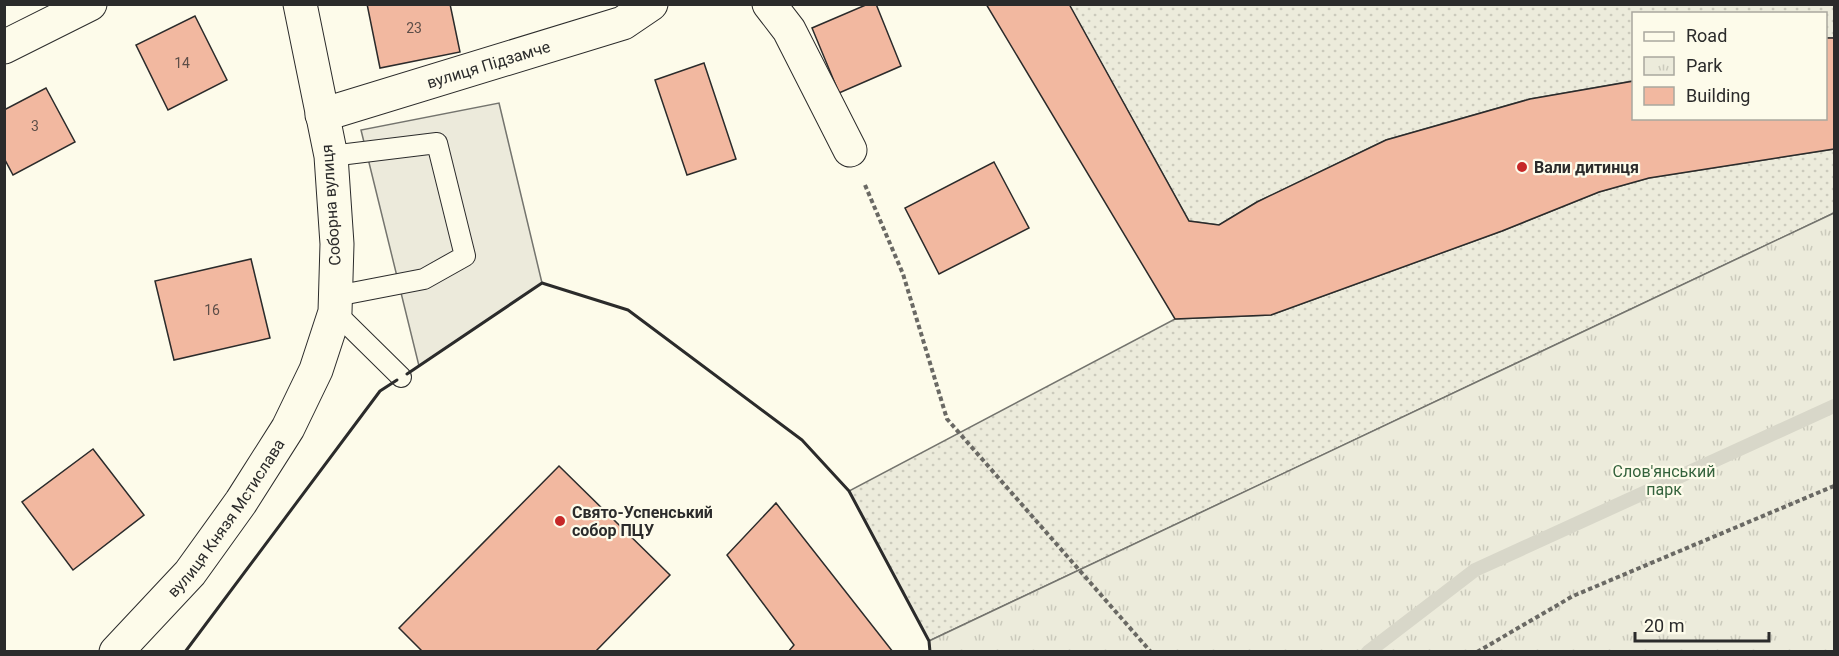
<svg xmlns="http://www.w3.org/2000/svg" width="1839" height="656" viewBox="0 0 1839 656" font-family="Roboto,sans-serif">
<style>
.grass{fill:url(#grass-dots);stroke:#74746e;stroke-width:1.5}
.park{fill:url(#park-tufts);stroke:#74746e;stroke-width:1.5}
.parking{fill:#eceadb;stroke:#74746e;stroke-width:1.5}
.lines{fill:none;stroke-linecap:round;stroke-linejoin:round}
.stream{stroke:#d8d7c9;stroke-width:14}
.building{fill:#f2b8a0;stroke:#2b2b2b;stroke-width:1.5}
.service-casing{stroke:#2b2b2b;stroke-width:22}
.minor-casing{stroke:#2b2b2b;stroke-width:35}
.path{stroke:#6a6964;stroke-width:4;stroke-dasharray:4.5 3;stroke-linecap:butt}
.service{stroke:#fdfbea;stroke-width:20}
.minor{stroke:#fdfbea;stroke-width:33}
.wall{stroke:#2b2b2b;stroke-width:3}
.poi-dot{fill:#c62828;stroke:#fdfbea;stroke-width:2}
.labels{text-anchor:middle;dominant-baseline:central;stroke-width:4.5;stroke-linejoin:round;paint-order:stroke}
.number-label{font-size:14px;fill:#5d4e48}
.street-label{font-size:16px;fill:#2b2b2b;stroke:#fdfbea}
.poi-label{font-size:16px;font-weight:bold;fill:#2b2b2b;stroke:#fdfbea;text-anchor:start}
.park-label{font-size:16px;fill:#34623c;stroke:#fdfbea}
</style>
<defs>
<pattern id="grass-dots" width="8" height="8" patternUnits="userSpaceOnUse" patternTransform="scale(1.5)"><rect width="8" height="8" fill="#ecebdb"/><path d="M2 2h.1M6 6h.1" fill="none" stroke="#cbcabc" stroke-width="1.8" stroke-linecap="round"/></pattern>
<pattern id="park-tufts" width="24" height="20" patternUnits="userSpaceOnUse" patternTransform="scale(1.5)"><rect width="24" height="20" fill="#ecebdb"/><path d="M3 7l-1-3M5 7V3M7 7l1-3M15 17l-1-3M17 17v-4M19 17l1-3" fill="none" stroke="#cbcabc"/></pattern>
</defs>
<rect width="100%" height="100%" fill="#fdfbea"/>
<g class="grass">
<path d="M1834,4v34h-8v-24h-192l-1,67 -103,18 -144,41 -129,62 -38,23 -30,-4 -120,-216z"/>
<path d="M1834,149v64l-905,428 -80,-150 326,-172 96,-4 231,-84 97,-39 50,-14z"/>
</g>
<path class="park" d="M1834,213v438h-904l-1,-10z"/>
<path class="parking" d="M499,103l43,180 -123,83 -58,-236z"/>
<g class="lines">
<path class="stream" d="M1368,652l107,-82 359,-164"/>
</g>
<g class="building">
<path d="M367,4h83l10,48 -80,16z"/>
<path d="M868,4h8l25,62 -62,27 -27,-65z"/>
<path d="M986,4h83l120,217 30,4 38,-23 129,-62 144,-41 104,-18v37h192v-80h8v111l-185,29 -50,14 -97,39 -231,84 -96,4z"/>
<path d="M195,16l32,64 -59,30 -32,-65z"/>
<path d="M704,63l32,96 -49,16 -32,-95z"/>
<path d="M46,88l29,54 -62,33 -9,-17v-48z"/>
<path d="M994,162l35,66 -90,46 -34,-66z"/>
<path d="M251,259l19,79 -96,22 -19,-79z"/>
<path d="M93,449l51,66 -71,55 -51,-68z"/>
<path d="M559,466l111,109 -75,77h-172l-24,-24z"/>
<path d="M776,503l117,149h-105l6,-7 -67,-90z"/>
</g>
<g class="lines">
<g class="service-casing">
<g id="service">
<path d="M331,156l106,-13 28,113 -41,23 -88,17"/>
<path d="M335,312l66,65"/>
</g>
</g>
<g class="minor-casing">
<g id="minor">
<path d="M769,4l20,26 61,120"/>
<path d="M4,47l86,-43"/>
<path id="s1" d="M322,115l301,-92 28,-19"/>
<path id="s2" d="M116,652l74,-79 51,-71 47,-74 28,-58 19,-58 2,-68 -6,-88 -31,-152"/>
</g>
</g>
<g class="path">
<path d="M865,185l38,89 44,145 204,233"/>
<path d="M1477,652l96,-56 261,-110"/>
</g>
<use href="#service" class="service"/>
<use href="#minor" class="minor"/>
<g class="wall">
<path d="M407,374l135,-91 86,27 174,130 47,51 80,150 1,11"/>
<path d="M185,652l195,-261 17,-11"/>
</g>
</g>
<g class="poi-dot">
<circle cx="1522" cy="167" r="6"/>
<circle cx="560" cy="521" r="6"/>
</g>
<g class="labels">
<g class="number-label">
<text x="414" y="28">23</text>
<text x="182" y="63">14</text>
<text x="35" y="126">3</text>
<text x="212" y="310">16</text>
</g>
<g class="street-label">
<text stroke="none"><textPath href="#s1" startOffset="174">вулиця Підзамче</textPath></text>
<text transform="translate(331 205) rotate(-94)">Соборна вулиця</text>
<text stroke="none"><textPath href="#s2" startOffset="174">вулиця Князя Мстислава</textPath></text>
</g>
<g class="poi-label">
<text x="1534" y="167">Вали дитинця</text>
<text x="572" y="512">Свято-Успенський<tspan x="572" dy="18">собор ПЦУ</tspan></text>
</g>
<g class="park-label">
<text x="1664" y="471">Слов'янський<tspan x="1664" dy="18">парк</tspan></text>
</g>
</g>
<rect width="1839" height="656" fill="none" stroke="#2b2b2b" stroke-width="12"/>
<rect x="1632" y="12" width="195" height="108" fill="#fdfbea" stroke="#a9a89e" stroke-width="1.5"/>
<rect x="1644" y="32" width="30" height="9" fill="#fdfbea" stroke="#a9a89e" stroke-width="1.5"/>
<text x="1686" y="42" font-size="18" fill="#2b2b2b">Road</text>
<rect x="1644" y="57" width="30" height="18" fill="url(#park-tufts)" stroke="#a9a89e" stroke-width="1.5"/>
<text x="1686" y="72" font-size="18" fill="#2b2b2b">Park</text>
<rect x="1644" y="87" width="30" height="18" fill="#f2b8a0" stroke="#a9a89e" stroke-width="1.5"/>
<text x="1686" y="102" font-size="18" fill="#2b2b2b">Building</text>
<path d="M1635 632v9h134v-9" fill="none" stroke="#2b2b2b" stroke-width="3"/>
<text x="1644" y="632" font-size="18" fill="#2b2b2b" stroke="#fdfbea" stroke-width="4.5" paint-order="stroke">20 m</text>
</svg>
